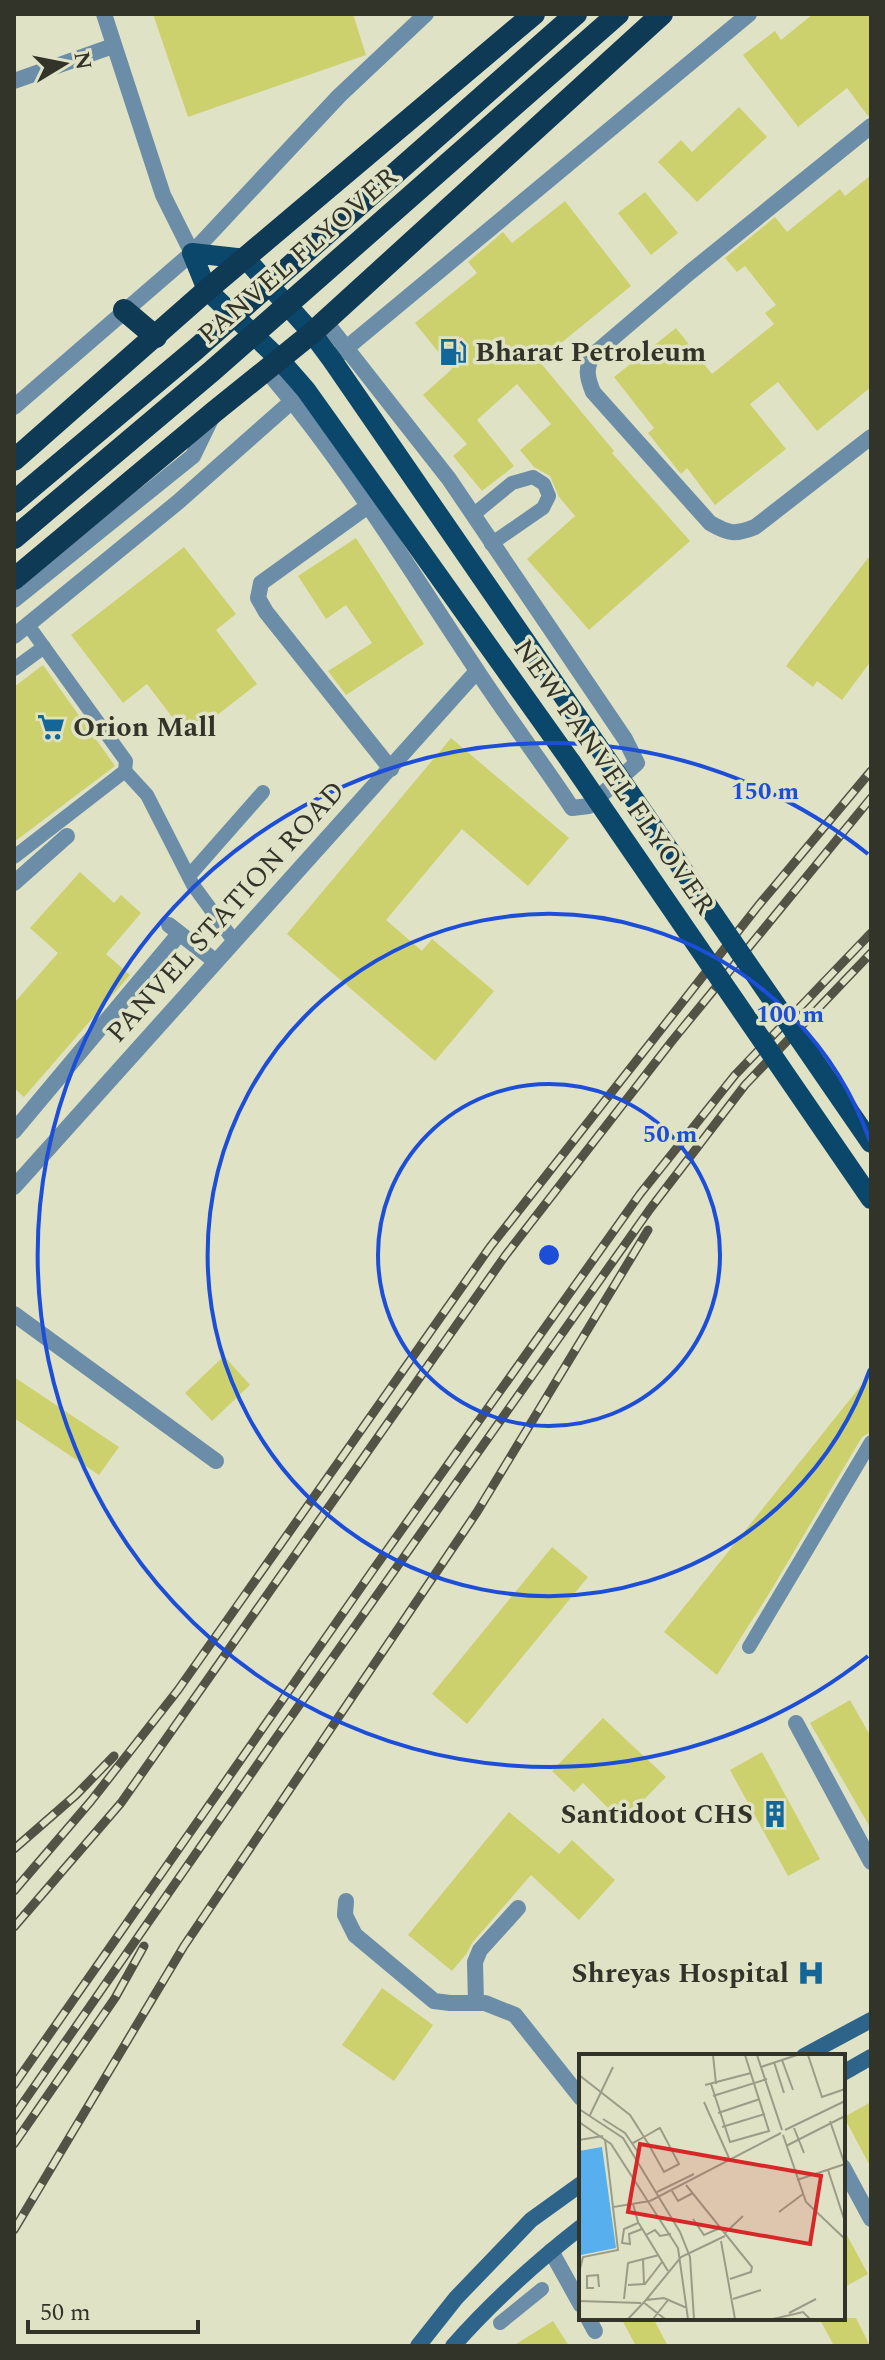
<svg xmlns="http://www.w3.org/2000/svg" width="885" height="2360" viewBox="0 0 885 2360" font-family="Spectral,serif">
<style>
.building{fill:#ccd16e}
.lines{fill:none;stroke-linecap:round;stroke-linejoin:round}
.service{stroke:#6b8da7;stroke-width:14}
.minor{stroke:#6b8da7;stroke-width:16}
.tertiary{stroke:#6b8da7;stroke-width:16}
.secondary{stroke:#2e648a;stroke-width:16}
.primary{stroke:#0b476b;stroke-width:20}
.trunk{stroke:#0e3a56;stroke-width:22}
.rail-casing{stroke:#525345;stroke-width:9}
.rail{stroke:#e0e2c6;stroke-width:6;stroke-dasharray:18;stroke-linecap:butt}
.primary-bridge{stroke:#0b476b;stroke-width:20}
.trunk-bridge{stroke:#0e3a56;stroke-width:22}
.ring{fill:none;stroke:#1d4ed8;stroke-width:4}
.labels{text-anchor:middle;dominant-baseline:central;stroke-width:7;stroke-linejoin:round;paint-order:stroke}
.street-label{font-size:28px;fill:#333429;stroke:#e0e2c6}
.poi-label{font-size:28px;font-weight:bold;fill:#333429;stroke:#e0e2c6;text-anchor:start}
.inset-road{fill:none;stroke:#9b9c87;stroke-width:2}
.view{fill:#d62828;fill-opacity:0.15;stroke:#d62828;stroke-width:4}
.inset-edge{fill:none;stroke:#333429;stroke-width:4}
.centre{fill:#1d4ed8;stroke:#e0e2c6;stroke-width:4}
.ring-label{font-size:24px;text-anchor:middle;font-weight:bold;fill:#1d4ed8;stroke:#e0e2c6;stroke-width:7;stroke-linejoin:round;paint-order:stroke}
</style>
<rect width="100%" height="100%" fill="#e0e2c6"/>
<g class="building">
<path d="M153,14h200l13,41 -178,62z"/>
<path d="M813,14h58v101l-3,1 -21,-28 -48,38v2l-56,-73 32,-24 6,9z"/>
<path d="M739,107l28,30 -70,65 -39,-40 23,-22 11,12z"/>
<path d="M871,175v212l-54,44 -39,-49 -28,22 36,45 -71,56 -28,-37 -6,6 -33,-41 6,-5 -40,-51 62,-49 36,46 62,-50 -9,-11 11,-8 -31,-39 -8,6 -12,-14 50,-41 12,15 53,-43 5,7z"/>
<path d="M645,192l33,41 -27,22 -33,-42z"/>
<path d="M565,201l66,85 -92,75 75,90 -2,2 78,88 -101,89 -62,-71 48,-43 -16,-19 -9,-21 -16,-9 -14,-17 31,-26 -34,-40 -40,36 37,46 -32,25 -29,-35 14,-12 -44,-49 29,-26 -37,-46 62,-50 -9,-11 35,-30 9,11z"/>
<path d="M356,538l68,106 -78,51 -18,-24 44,-28 -26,-38 -20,14 -28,-43z"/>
<path d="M184,547l52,67 -20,16 41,54 -69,54 -41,-54 -24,19 -52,-68z"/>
<path d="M871,554v107l-29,39 -25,-19 -4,6 -27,-21z"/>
<path d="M43,665l72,101 -101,76v-155z"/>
<path d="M451,738l118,100 -41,48 -66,-57 -76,91 36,31 10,-12 62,52 -59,70 -148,-127z"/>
<path d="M80,872l34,31 7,-8 20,18 -35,41 24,21 -106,122 -10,-9v-85l44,-50 -28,-25z"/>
<path d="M224,1356l26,29 -38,36 -27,-28z"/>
<path d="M871,1373v59l-9,5 -92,155 -53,83 -53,-43z"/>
<path d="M14,1377l105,70 -20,28 -85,-57z"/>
<path d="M552,1547l36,30 -121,147 -35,-30z"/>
<path d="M850,1700l21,37v92l-61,-106z"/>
<path d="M603,1718l63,59 -44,45 -39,-39 -9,9 -22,-21z"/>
<path d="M762,1752l58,107 -32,17 -58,-106z"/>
<path d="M509,1812l50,42 13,-14 43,40 -36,40 -48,-45 -59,68 -5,10 -15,18 -44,-36z"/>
<path d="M382,1988l51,37 -39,56 -52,-36z"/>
<path d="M871,2102v66l-27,-51z"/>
<path d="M843,2228l25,46 -25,14z"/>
<path d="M621,2318h32l15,28h-32z"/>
<path d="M819,2318h37l14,28h-36z"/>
<path d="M553,2321l16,25h-56z"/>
</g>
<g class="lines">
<g class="service">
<path d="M473,515l39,-32 21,-6 11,7 5,12 -6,12 -52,36"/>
<path d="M14,669l30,-22"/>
<path d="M125,771l22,24 46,90 41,56"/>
<path d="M14,857l111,-86 1,-10 -98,-136"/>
<path d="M189,876l74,-84"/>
<path d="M749,1647l122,-205"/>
<path d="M500,2323l42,-34"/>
</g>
<g class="minor">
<path d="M14,81l99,-35"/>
<path d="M871,126l-182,147 -96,82c-8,14 -6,22 0,37l117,131c19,11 25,12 45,4l116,-90"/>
<path d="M266,370c78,91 140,194 206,293 32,50 68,96 100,145l17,-2 48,-43 -12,-24 -176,-260 -124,-158"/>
<path d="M368,506l-107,77 -3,15 8,14 125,157"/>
<path d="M14,636l164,-134 121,-107"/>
<path d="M14,883l53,-47"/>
<path d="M169,925l46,36"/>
<path d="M14,1131l165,-197"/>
<path d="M14,1187l463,-516"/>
<path d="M14,1314l202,147"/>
<path d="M796,1723l75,139"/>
<path d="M346,1901l-1,14 10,20 79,66 16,2h35l30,12 66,83"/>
<path d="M476,2003l-1,-41 5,-12 38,-42"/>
<path d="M551,2251l30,54"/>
<path d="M588,2318l7,13"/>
</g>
<g class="tertiary">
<path d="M104,14l59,181 29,58"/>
<path d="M332,360l417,-346"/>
<path d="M14,407l178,-154 147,-157 87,-82"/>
<path d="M14,600l179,-144 18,-37"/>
<path d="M843,2167l28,52"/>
</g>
<g class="secondary">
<path d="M804,2056l67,-36"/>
<path d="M843,2073l28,-16"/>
<path d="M418,2346l38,-48 75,-78 50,-36"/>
<path d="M453,2346c39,-44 82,-83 128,-119"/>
</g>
<path class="primary" d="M571,762l-265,-372 -27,-31 -72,-69 -15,-37 54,6 66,74 20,27 265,385"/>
<g class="trunk">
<path d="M124,310l32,27"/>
<path d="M14,460l193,-170 327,-276"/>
<path d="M14,579l200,-167 98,-79 350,-319"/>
</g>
<g class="rail-casing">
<g id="rail">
<path d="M14,1849l62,-54 38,-39"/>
<path d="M14,1891l77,-90 87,-111 312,-443 268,-341 113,-135"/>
<path d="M14,1927l107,-124 384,-547 167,-215 199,-243"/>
<path d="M14,2085l359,-515 267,-376 95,-119 136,-142"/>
<path d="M14,2116l257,-371 379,-536 95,-124 126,-132"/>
<path d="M14,2144l101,-146 29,-52"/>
<path d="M14,2230l170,-284 293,-434 171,-282"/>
</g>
</g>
<use href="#rail" class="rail"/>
<g class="primary-bridge">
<path d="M597,745l274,398"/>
<path d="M571,762l300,437"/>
</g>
<g class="trunk-bridge">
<path d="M14,502l182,-153 380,-335"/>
<path d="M14,538l198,-167 406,-357"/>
</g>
</g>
<g class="ring">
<circle cx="549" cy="1255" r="171"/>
<path d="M870 1369A341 341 0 1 1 870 1141"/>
<path d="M868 1656A512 512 0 1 1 868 854"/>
</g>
<defs>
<g id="fuel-bare" transform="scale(2.16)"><path d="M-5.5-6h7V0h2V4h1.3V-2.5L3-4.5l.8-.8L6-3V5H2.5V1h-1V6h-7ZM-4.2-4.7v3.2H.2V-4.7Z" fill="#136698" stroke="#e0e2c6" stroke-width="2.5" paint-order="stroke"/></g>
<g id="supermarket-bare" transform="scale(2.16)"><path d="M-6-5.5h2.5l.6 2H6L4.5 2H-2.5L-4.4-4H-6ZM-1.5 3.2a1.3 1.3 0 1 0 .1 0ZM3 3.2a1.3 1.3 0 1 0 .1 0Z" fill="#136698" stroke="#e0e2c6" stroke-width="2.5" paint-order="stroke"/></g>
<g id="building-bare" transform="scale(2.16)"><path d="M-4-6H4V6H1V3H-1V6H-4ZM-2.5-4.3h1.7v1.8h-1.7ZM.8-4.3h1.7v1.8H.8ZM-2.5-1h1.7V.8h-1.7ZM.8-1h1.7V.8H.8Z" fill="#136698" stroke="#e0e2c6" stroke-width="2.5" paint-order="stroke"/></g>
<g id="hospital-bare" transform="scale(2.16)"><path d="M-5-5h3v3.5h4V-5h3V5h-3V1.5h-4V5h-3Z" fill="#136698" stroke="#e0e2c6" stroke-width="2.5" paint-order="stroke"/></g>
</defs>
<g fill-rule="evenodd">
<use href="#fuel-bare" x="453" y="352"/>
<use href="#supermarket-bare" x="51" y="727"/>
<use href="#building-bare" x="775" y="1814"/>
<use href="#hospital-bare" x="811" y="1973"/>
</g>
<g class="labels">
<g class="street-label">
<text transform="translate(298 256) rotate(-41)">PANVEL FLYOVER</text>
<text transform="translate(614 777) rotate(55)">NEW PANVEL FLYOVER</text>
<text transform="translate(226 912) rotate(-48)">PANVEL STATION ROAD</text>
</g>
<g class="poi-label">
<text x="475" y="352">Bharat Petroleum</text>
<text x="73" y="727">Orion Mall</text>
<text x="753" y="1814" text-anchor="end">Santidoot CHS</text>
<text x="789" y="1973" text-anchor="end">Shreyas Hospital</text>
</g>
</g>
<g transform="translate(579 2054)">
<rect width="266" height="266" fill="#e0e2c6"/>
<path d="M23,93l14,101 -35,7 -2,14v-118z" fill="#57afed"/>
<path class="inset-road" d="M134,1l3,29M178,1l25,75M229,1l14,42 23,-8M203,6l11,30M195,8l10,31M182,13l36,-12M0,21l51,40 9,14 10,16 15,27 15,-8 -19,-36 -2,1 -14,8 -11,6M132,30l19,58 39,-11 -24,-76M126,31l46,-12M134,42l54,-17M125,48l25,56M0,55l44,29 57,94 10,25 4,62M139,59l42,-14M11,61l23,-48M24,65l22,14 15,22M251,67l15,44M0,68l32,22 67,104 10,71M143,73l43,-13M215,74l10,25M206,76l60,-29M204,81l23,67 39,37M26,85l8,68M0,86l24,-4M207,92l59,-30M249,116l17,52M218,126l48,-16M107,131l66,82 -1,5 -21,7M93,137l6,10 15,-8M78,138l37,-18M71,147l131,-68M54,150l5,18 30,49M200,158l24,-18M114,165l11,16 16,-7M59,169l-14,6 -2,14 8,1 -1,-10 13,-5M146,179l18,-17M67,181l9,-5 5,6 11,-2M142,187l14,78M64,205l1,25M0,219l4,-16 35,-7 -5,-43 37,-6M49,231l17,-1 17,-22M15,234h-7v-12l11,-1 1,12M45,245l4,-36 31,-8M154,245l28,-9M67,246l35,-43 44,-21M0,247l62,2M64,248l22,17M210,259l27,-14M49,265l18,-19 18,-2 23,10M74,265l15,-19M194,265l30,-7 7,7"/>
<path class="view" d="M61,90l181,32 -11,68 -182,-32z"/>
<rect width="266" height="266" class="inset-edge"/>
</g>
<circle cx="549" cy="1255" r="12" class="centre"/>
<g class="ring-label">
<text x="765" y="799">150 m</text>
<text x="790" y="1022">100 m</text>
<text x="670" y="1142">50 m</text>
</g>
<rect width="885" height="2360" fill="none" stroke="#333429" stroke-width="32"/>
<g transform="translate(64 64) rotate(80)" stroke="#e0e2c6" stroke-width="6" paint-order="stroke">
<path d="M0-6L14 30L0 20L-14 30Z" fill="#333429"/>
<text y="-12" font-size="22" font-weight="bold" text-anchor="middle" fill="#333429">N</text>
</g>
<path d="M28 2320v12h170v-12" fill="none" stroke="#333429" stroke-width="4"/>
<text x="40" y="2320" font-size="24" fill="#333429" stroke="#e0e2c6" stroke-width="6" paint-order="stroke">50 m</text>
</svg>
